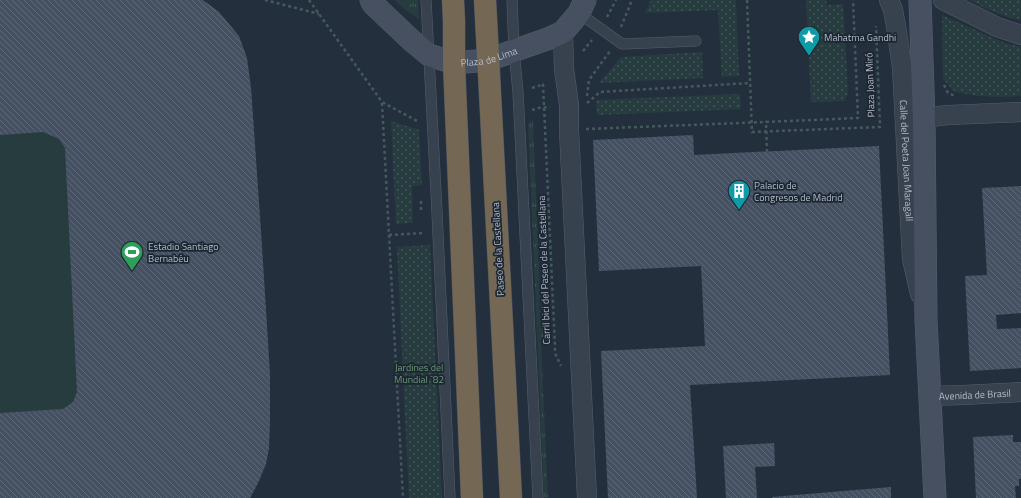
<svg xmlns="http://www.w3.org/2000/svg" width="1021" height="498" viewBox="0 0 1021 498" font-family="'Titillium Web',sans-serif">
<style>
.grass{fill:url(#grass-tufts)}
.park{fill:url(#park-dots)}
.pitch{fill:#263c3f}
.building{fill:url(#building-back-hatch)}
.lines{fill:none;stroke-linecap:round;stroke-linejoin:round}
.lane-casing{stroke:#565f6c;stroke-width:11}
.street-casing{stroke:#565f6c;stroke-width:20}
.secondary-casing{stroke:#565f6c;stroke-width:23}
.highway-casing{stroke:#434c59;stroke-width:23}
.path{stroke:#44595c;stroke-width:2.5;stroke-dasharray:3 3;stroke-linecap:butt}
.lane{stroke:#38414e;stroke-width:10}
.street{stroke:#38414e;stroke-width:19}
.secondary{stroke:#465061;stroke-width:22}
.highway{stroke:#746855;stroke-width:22}
.labels{text-anchor:middle;dominant-baseline:central;stroke-width:3.5;stroke-linejoin:round;paint-order:stroke}
.poi-label{font-size:10px;fill:#b4bcc9;stroke:#1d2633;text-anchor:start}
.street-label{font-size:10px;fill:#b4bcc9;stroke:#1d2633}
.park-label{font-size:10px;fill:#6b9a76;stroke:#1d2633}
</style>
<defs>
<pattern id="grass-tufts" width="24" height="20" patternUnits="userSpaceOnUse"><rect width="24" height="20" fill="#263c3f"/><path d="M3 7l-1-3M5 7V3M7 7l1-3M15 17l-1-3M17 17v-4M19 17l1-3" fill="none" stroke="#435659"/></pattern>
<pattern id="park-dots" width="8" height="8" patternUnits="userSpaceOnUse"><rect width="8" height="8" fill="#263c3f"/><path d="M2 2h.1M6 6h.1" fill="none" stroke="#435659" stroke-width="1.8" stroke-linecap="round"/></pattern>
<pattern id="building-back-hatch" width="6" height="6" patternUnits="userSpaceOnUse"><rect width="6" height="6" fill="#455162"/><path d="M-1 5l2 2M0 0l6 6M5-1l2 2" fill="none" stroke="#5d6877"/></pattern>
</defs>
<rect width="100%" height="100%" fill="#242f3e"/>
<g class="grass">
<path d="M395,0h23l1,19 -16,-11z"/>
<path d="M533,120l8,199h6l1,22 -7,1 7,156h-4l-16,-374z"/>
</g>
<g class="park">
<path d="M651,0h85l3,76 -17,1 -4,-67 -73,3z"/>
<path d="M806,0h20l1,5 16,-1 5,88 -3,9 -34,1z"/>
<path d="M969,0h52v20c-19,-3 -35,-12 -52,-20z"/>
<path d="M942,15l60,27 19,5v49l-21,1 -22,-1 -23,-4 -12,-13z"/>
<path d="M702,52l1,26 -104,5 22,-26z"/>
<path d="M740,94l1,15 -144,6 -1,-15z"/>
<path d="M391,121l28,9 3,55 -10,1 1,37 -17,1z"/>
<path d="M430,245l12,253h-33l-12,-251z"/>
</g>
<path class="pitch" d="M0,0h203l16,12 20,24 8,22 4,30 17,249 2,38v46l-1,27 -3,16 -8,19 -8,15h-250z"/>
<g class="building">
<path d="M0,0h203l16,12 20,24 8,22 4,30 10,143 9,144v46l-1,27 -3,16 -8,19 -8,15h-250v-85l63,-4 10,-7 4,-10 -12,-244 -6,-9 -16,-7 -43,3z"/>
<path d="M693,135l1,20 185,-9 11,229 -200,10 7,113h-89l-7,-147 104,-5 -4,-80 -102,5 -6,-131z"/>
<path d="M1021,186v127l-25,2 1,14 24,-1v40l-51,3 -5,-95 22,-1 -5,-87z"/>
<path d="M1013,435v7h8v37h-2v7h-4l1,12h-40l-3,-61z"/>
<path d="M774,443l1,23 -20,1 2,31h-31l-3,-52z"/>
<path d="M891,487v11h-119v-1z"/>
</g>
<g class="lines">
<g class="lane-casing">
<g id="lane">
<path d="M426,0l11,212 13,286"/>
<path d="M512,0l2,51 4,41 20,406"/>
<path d="M579,13l43,31 74,-3"/>
</g>
</g>
<g class="street-casing">
<g id="street">
<path id="s1" d="M889,0l4,10 3,16 6,41 10,192 8,35"/>
<path d="M943,0l54,27 24,8"/>
<path d="M563,32l1,37 5,36v25l18,368"/>
<path d="M924,120l14,-4 11,-1 72,-3"/>
<path id="s2" d="M930,396l33,-1 58,-3"/>
</g>
</g>
<g class="secondary-casing">
<g id="secondary">
<path id="s3" d="M371,0l3,5 37,35 18,15 25,8 34,-3 62,-22 13,-6 16,-19 6,-13"/>
<path d="M920,0l4,120 2,200 9,178"/>
</g>
</g>
<g class="highway-casing">
<g id="highway">
<path d="M453,0l1,21v42l18,435"/>
<path d="M485,0l5,93 21,405"/>
</g>
</g>
<g class="path">
<path d="M265,0l54,14"/>
<path d="M309,0l73,102 37,20"/>
<path d="M747,0l5,132 128,-5 -4,-101"/>
<path d="M607,17l9,-17"/>
<path d="M621,27l11,-27"/>
<path d="M583,51l9,-11"/>
<path d="M543,84l12,263v6l6,13"/>
<path d="M944,85l4,8 7,3"/>
<path d="M532,88l12,-4"/>
<path d="M587,96l2,-16 21,-29"/>
<path d="M382,103l21,395"/>
<path d="M587,103l13,-11 150,-9"/>
<path d="M532,110l7,-2 11,-1"/>
<path d="M586,129l180,-7"/>
<path d="M767,152l-1,-30 92,-4 -5,-118"/>
<path d="M421,201v11"/>
<path d="M389,235l34,-2v-2"/>
</g>
<use href="#lane" class="lane"/>
<use href="#street" class="street"/>
<use href="#secondary" class="secondary"/>
<use href="#highway" class="highway"/>
</g>
<defs>
<g id="sight-pin" transform="scale(1.15)"><path d="M0 17L-7.5 6A9.5 9.5 0 1 1 7.5 6Z" fill="#0f9aa8" stroke="#1d2633"/><path d="M0-6L1.8-2.2L6-1.7L2.9 1.2L3.7 5.4L0 3.3L-3.7 5.4L-2.9 1.2L-6-1.7L-1.8-2.2Z" fill="#fff"/></g>
<g id="building-pin" transform="scale(1.15)"><path d="M0 17L-7.5 6A9.5 9.5 0 1 1 7.5 6Z" fill="#0f9aa8" stroke="#1d2633"/><path d="M-4-6H4V6H1V3H-1V6H-4ZM-2.5-4.3h1.7v1.8h-1.7ZM.8-4.3h1.7v1.8H.8ZM-2.5-1h1.7V.8h-1.7ZM.8-1h1.7V.8H.8Z" fill="#fff"/></g>
<g id="stadium-pin" transform="scale(1.15)"><path d="M0 17L-7.5 6A9.5 9.5 0 1 1 7.5 6Z" fill="#2e9e5b" stroke="#1d2633"/><path d="M0-5a6.5 5 0 1 0 0 10a6.5 5 0 1 0 0-10ZM-3.5-1.8h7v3.6h-7Z" fill="#fff"/></g>
</defs>
<g fill-rule="evenodd">
<use href="#sight-pin" x="809" y="37"/>
<use href="#building-pin" x="739" y="191"/>
<use href="#stadium-pin" x="132" y="252"/>
</g>
<g class="labels">
<g class="poi-label">
<text x="824" y="37">Mahatma Gandhi</text>
<text x="754" y="185">Palacio de<tspan x="754" dy="12">Congresos de Madrid</tspan></text>
<text x="148" y="246">Estadio Santiago<tspan x="148" dy="12">Bernabéu</tspan></text>
</g>
<g class="street-label">
<text stroke="none"><textPath href="#s3" startOffset="142">Plaza de Lima</textPath></text>
<text transform="translate(870 85) rotate(-92)">Plaza Joan Miró</text>
<text stroke="none"><textPath href="#s1" startOffset="162">Calle del Poeta Joan Maragall</textPath></text>
<text transform="translate(498 249) rotate(-93)">Paseo de la Castellana</text>
<text transform="translate(544 270) rotate(-92)">Carril bici del Paseo de la Castellana</text>
<text stroke="none"><textPath href="#s2" startOffset="45">Avenida de Brasil</textPath></text>
</g>
<g class="park-label">
<text x="419" y="367">Jardines del<tspan x="419" dy="12">Mundial ´82</tspan></text>
</g>
</g>
</svg>
